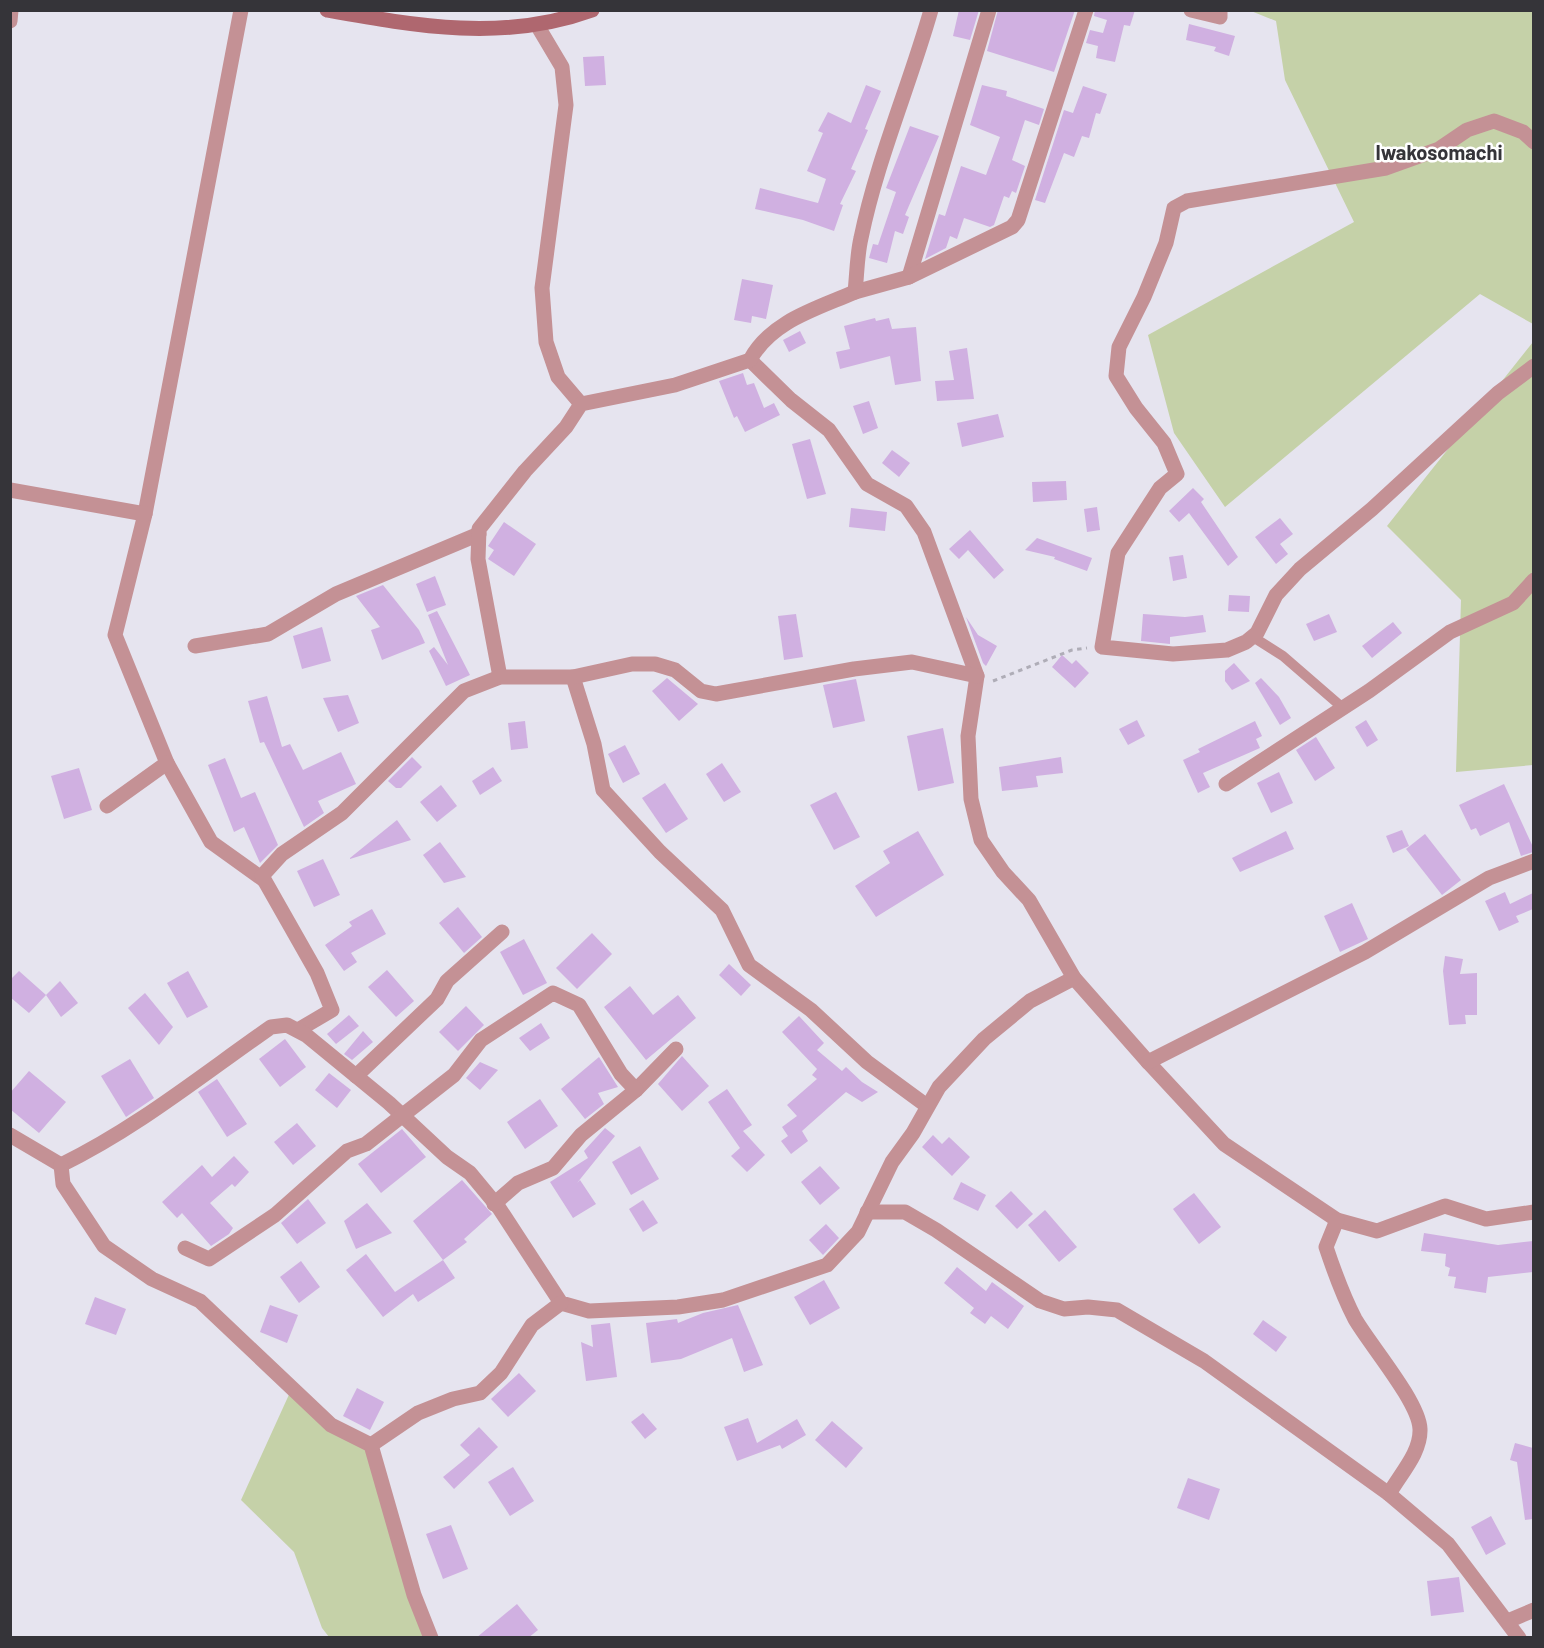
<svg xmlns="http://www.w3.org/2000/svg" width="1544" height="1648" viewBox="0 0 1544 1648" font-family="Barlow,sans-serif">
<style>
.green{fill:#c5d1a8}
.building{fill:#d0b0e1}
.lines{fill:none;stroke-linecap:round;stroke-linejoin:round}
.path{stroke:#afadb7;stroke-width:3;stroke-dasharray:4.5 4.5;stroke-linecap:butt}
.lane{stroke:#c49195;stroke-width:10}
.street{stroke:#c49195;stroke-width:15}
.secondary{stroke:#af676f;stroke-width:15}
.labels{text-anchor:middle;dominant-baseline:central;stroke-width:5;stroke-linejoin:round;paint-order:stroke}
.quarter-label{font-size:20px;font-weight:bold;fill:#353439;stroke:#fff}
</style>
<rect width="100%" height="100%" fill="#e6e4ef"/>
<g class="green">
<path d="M1251,11h282v313l-53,-30 -255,213 -51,-74 -26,-98 206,-113 -69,-142 -9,-59z"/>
<path d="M1533,342v423l-77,7 5,-172 -74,-74z"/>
<path d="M292,1388l79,57 60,192h-102l-7,-9 -28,-76 -53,-52z"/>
</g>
<g class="building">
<path d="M959,10h20l-9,30 -17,-4z"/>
<path d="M998,10h77l-21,62 -67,-21z"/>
<path d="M1095,10h40l-5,16 -6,-1 -9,37 -19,-4 2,-12 -12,-3 4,-13 13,3 4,-13 -13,-4z"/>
<path d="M1189,24l46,12 -6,20 -15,-5 2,-4 -30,-7z"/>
<path d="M604,56l2,29 -21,1 -2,-29z"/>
<path d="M866,85l15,6 -16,38 3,1 -17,39 5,2 -16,33 3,1 -9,26 -31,-11 -48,-11 5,-21 58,15 8,-24 -19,-8 16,-38 -5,-2 10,-19 23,11z"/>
<path d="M982,85l25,6 -1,5 38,13 -5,16 -14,-5 -13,40 13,6 -9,27 -4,-2 -3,7 -5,-2 -10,29 -4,2 -26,-9 -7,21 -7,-3 -4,12 -21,11 14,-45 6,2 16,-50 25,9 14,-38 -30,-12z"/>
<path d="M1083,86l24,8 -7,20 -4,-1 -7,25 -7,-2 -8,21 -10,-4 -19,50 -10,-3 29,-90 9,3z"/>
<path d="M910,126l29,10 -34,79 4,2 -6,17 -8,-3 -8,32 -18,-5 4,-14 5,1 18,-53 -10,-4z"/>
<path d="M742,279l31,6 -7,34 -14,-3 -1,7 -17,-3z"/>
<path d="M875,318l1,3 13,-3 3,11 24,-2 5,54 -26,4 -5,-29 -50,13 -4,-17 14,-3 -6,-23z"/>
<path d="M800,331l6,12 -17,9 -6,-12z"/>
<path d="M967,348l7,51 -37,2 -2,-20 19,-1 -5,-29z"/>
<path d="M743,373l4,12 7,-2 10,25 10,-5 6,12 -35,17 -8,-16 -3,2 -15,-37z"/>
<path d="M869,401l9,27 -15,6 -10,-28z"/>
<path d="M998,414l6,23 -42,10 -5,-24z"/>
<path d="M810,439l16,55 -19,5 -15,-55z"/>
<path d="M892,450l18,13 -11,14 -17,-14z"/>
<path d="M1066,481l1,19 -34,2 -1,-20z"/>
<path d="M1193,488l11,11 -3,3 37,55 -10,9 -39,-53 -10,9 -10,-11z"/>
<path d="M1097,507l3,23 -13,2 -3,-23z"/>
<path d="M851,508l36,4 -2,19 -36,-4z"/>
<path d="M1280,518l13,16 -13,10 8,10 -12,10 -21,-27z"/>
<path d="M504,522l32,22 -22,32 -26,-17 6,-9 -6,-4z"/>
<path d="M970,530l34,40 -10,9 -26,-29 -9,9 -10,-10z"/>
<path d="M1037,538l55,20 -5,13 -33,-12 1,-2 -30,-7z"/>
<path d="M1183,555l4,23 -14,3 -4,-24z"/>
<path d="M435,576l11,29 -19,7 -11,-28z"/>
<path d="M383,585l36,45 6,13 -43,17 -11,-30 9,-3 -24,-31z"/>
<path d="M1229,595l21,1 -1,16 -21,-1z"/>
<path d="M437,611l33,64 -24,11 -17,-35 5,-4 14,18 -20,-50z"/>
<path d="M796,614l7,43 -19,3 -6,-44z"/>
<path d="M1143,614l42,3 18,-2 3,17 -36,5v7l-29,-3z"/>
<path d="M1329,614l8,18 -23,9 -8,-17z"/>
<path d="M966,617l12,18 19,11 -11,20 -3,-3z"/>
<path d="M1393,622l9,11 -30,25 -10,-12z"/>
<path d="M322,627l9,34 -29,8 -9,-33z"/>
<path d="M1062,655l10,9 4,-4 13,13 -14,15 -23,-21z"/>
<path d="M1234,663l16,18 -18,9 -7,-9v-10z"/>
<path d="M667,678l31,26 -19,17 -27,-30z"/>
<path d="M1261,678l18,19 12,21 -11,7 -25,-42z"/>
<path d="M856,679l9,42 -32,7 -10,-43z"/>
<path d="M348,695l11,28 -21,9 -15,-34z"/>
<path d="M267,696l15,51 8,-3 13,26 38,-18 15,32 -38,17 6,12 -20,14 -40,-85 -4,1 -12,-42z"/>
<path d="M1137,720l8,16 -17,9 -9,-16z"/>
<path d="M1366,720l12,20 -11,7 -12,-20z"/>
<path d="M525,721l3,27 -17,2 -3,-27z"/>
<path d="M1255,721l7,15 -6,3 4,9 -57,25 7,14 -12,6 -15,-33 17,-8 -2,-3z"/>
<path d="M943,728l11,55 -36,8 -11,-55z"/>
<path d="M1316,737l19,31 -20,13 -19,-31z"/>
<path d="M625,745l15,29 -17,9 -15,-29z"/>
<path d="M412,757l10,10 -21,21h-5l-8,-7z"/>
<path d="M1061,757l2,16 -27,3 2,11 -36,4 -3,-24z"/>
<path d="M225,758l16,40 14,-6 23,53 -18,18 -16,-36 -10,5 -26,-67z"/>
<path d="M722,763l19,29 -17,10 -18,-28z"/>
<path d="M493,767l9,14 -22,14 -8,-14z"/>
<path d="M79,768l13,42 -28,9 -13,-43z"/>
<path d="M1279,772l14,31 -22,10 -14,-30z"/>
<path d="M665,783l23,36 -22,14 -24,-35z"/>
<path d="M1504,784l29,63v5l-12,4 -12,-34 -29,14 -4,-8 -5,2 -12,-25z"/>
<path d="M441,785l16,21 -20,16 -17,-20z"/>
<path d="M836,792l24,45 -26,13 -24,-45z"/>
<path d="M397,820l14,20 -61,19v-1z"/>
<path d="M1402,830l7,16 -16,7 -7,-17z"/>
<path d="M918,831l26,44 -68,42 -21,-31 35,-23 -7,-12z"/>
<path d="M1286,831l8,18 -54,23 -8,-14z"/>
<path d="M1425,834l36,46 -19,15 -36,-46z"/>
<path d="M440,842l26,35 -22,6 -21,-28z"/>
<path d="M323,859l17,36 -26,12 -17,-36z"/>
<path d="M1505,892l5,12 23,-11v16l-17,7 3,6 -20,9 -14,-30z"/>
<path d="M1352,903l16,36 -28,13 -16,-36z"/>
<path d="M458,907l24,30 -18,16 -25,-30z"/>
<path d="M372,909l14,25 -35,19 6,9 -13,9 -19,-26 27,-19 -3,-4z"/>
<path d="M592,933l20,21 -35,35 -21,-21z"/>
<path d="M524,939l23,44 -24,12 -23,-43z"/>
<path d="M1445,956l18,3 -3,15 17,-1v42h-12l1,9 -17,1 -6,-54z"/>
<path d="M729,964l22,21 -10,11 -22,-21z"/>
<path d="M387,970l27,31 -18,16 -28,-30z"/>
<path d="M19,971l27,24 -17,18 -19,-16v-17z"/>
<path d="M188,971l20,36 -21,11 -20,-35z"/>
<path d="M60,981l18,22 -17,14 -15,-22z"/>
<path d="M630,986l23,29 25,-20 18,23 -50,42 -42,-53z"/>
<path d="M145,993l28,34 -14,18 -31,-37z"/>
<path d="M466,1006l18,19 -26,26 -19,-19z"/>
<path d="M349,1015l10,11 -23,18 -9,-10z"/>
<path d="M799,1016l25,27 -7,7 25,21 4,-4 16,15 16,10 -16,10 -16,-10 -44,39 6,10 -17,13 -10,-13 7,-5 -6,-9 15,-11 -10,-11 30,-26 -5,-4 5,-6 -35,-37z"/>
<path d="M541,1023l9,15 -20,13 -11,-13z"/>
<path d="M363,1031l10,11 -21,18 -8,-6z"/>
<path d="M285,1039l21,28 -26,20 -21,-28z"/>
<path d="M682,1056l27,30 -27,25 -24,-27z"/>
<path d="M599,1057l19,30 -20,6 6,11 -19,15 -24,-30z"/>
<path d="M130,1059l24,39 -28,19 -25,-41z"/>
<path d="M480,1062l18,8 -18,20 -14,-12z"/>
<path d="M29,1071l37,31 -27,31 -29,-24v-16z"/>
<path d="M329,1073l22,17 -14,18 -22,-18z"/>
<path d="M217,1079l30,45 -20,13 -29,-45z"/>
<path d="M727,1089l25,36 -9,6 22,24 -18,17 -16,-16 9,-8 -32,-46z"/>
<path d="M540,1099l18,27 -33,23 -18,-27z"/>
<path d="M297,1123l19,23 -23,19 -19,-23z"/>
<path d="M605,1128l10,8 -38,47 3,-3 16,24 -23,14 -23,-36 38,-24 -4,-7z"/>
<path d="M402,1129l24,28 -45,36 -23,-29z"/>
<path d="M933,1135l9,9 7,-7 21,20 -18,19 -30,-29z"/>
<path d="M640,1146l19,33 -28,16 -19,-33z"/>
<path d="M234,1156l15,16 -14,15 -3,-3 -22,19 23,25 -4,6 -18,12 -29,-33 -5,5 -15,-16 40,-37 10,12z"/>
<path d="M820,1166l20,22 -20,17 -19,-23z"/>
<path d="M462,1180l30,34 -28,25 3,3 -24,18 -30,-39z"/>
<path d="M961,1182l25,13 -8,16 -25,-12z"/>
<path d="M1011,1191l22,23 -16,15 -22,-23z"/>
<path d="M1194,1193l27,34 -22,17 -26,-35z"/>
<path d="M308,1199l18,24 -29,21 -16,-21z"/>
<path d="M643,1200l15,23 -15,9 -14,-23z"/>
<path d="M367,1203l25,30 -36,16 -12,-28z"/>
<path d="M1045,1210l32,37 -18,15 -31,-37z"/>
<path d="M826,1224l13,14 -16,17 -14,-15z"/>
<path d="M1424,1233l74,12 35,-4v31l-45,5 -2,16 -32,-5 2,-11 -8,-1 2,-8 -5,-2 1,-12 -25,-3z"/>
<path d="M366,1254l29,38 48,-32 12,18 -37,24 -5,-8 -30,23 -37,-47z"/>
<path d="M301,1261l19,26 -21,16 -19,-26z"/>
<path d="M957,1267l29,24 6,-9 32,24 -16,23 -17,-13 -6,8 -15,-11 4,-5 -30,-25z"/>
<path d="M824,1280l16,28 -30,17 -16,-28z"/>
<path d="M95,1297l31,12 -10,26 -31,-11z"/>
<path d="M270,1305l28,10 -11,28 -27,-11z"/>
<path d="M738,1305l25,60 -19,7 -12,-34 -51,21 -30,4 -5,-40 31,-4 1,4 25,-10z"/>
<path d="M1263,1320l24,17 -11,15 -23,-18z"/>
<path d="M610,1323l7,54 -31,4 -5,-39 12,5 -2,-22z"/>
<path d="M519,1373l17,18 -28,26 -17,-18z"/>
<path d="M357,1388l27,14 -14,28 -27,-14z"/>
<path d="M643,1413l14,16 -12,10 -14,-17z"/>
<path d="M748,1418l9,25 40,-24 9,16 -24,14 -2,-4 -43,16 -13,-34z"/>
<path d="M832,1421l31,27 -17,20 -31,-28z"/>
<path d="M479,1427l19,20 -44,42 -11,-12 27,-22 -10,-10z"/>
<path d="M1515,1443l18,5v71l-8,1 -8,-58 -7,-2z"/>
<path d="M513,1467l21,34 -24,15 -22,-34z"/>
<path d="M1188,1478l32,11 -11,31 -32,-12z"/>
<path d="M1491,1516l15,28 -20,11 -15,-28z"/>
<path d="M451,1525l17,44 -25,10 -17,-45z"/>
<path d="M1459,1577l5,35 -33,4 -4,-35z"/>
<path d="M517,1604l21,26 -10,8h-52z"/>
</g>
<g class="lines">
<path class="path" d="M993,681l79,-31 15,-2"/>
<path class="lane" d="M1253,637l30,19 60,52"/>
<g class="street">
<path d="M241,10l-96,504 -30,121 52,128 44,79 53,38"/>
<path d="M1191,10l29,7v-7"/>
<path d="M10,21l1,-11"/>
<path d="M537,25l25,42 4,38 -24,183 4,54 12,35 23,27"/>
<path d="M1534,142l-11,-10 -29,-11 -27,9 -28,19 -53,19 -199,33 -13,7 -8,35 -22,54 -25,50 -3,29 20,32 28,35 13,31 -17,14 -42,65 -16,94 71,7 54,-4 19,-8 11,-9 19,-38 24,-26 72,-60 126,-116 36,-27"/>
<path d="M909,277l80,-267"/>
<path d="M855,292l54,-15 103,-50 6,-7 68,-210"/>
<path d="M750,360l41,40 38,30 38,54 39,22 18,26 53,144 -9,60 3,63 10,41 22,32 26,28 45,78 74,84 76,82 113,76 40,11 68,-25 41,13 48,-7"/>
<path d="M10,490l135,24"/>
<path d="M195,646l73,-12 68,-40 143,-60"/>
<path d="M500,677l-22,-118 1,-30 46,-58 41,-44 15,-23 94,-19 75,-25c21,-39 66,-51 105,-68 2,-18 2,-37 6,-54 16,-78 48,-151 70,-228"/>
<path d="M573,677l21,67 9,46 57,62 62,58 27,55 62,45 56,52 60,44"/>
<path d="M1226,784l143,-93 81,-59 63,-29 21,-23"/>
<path d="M107,806l60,-43"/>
<path d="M298,1030l34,-20 -15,-37 -55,-97 20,-22 60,-41 122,-122 36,-14h73l59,-13h23l20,6 26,21 15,3 138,-25 58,-7 65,14"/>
<path d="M1148,1062l217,-110 124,-74 45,-17"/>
<path d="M356,1076l81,-77 10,-18 55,-49"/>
<path d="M636,1090l40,-41"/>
<path d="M10,1135l51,30"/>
<path d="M61,1165c76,-37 141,-90 210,-138l16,-2 19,10 83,68 58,54 23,16 29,35 62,95 28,8 89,-4 45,-7 104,-35 31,-33 34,-70 21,-29 26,-46 45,-48 46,-38 44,-23"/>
<path d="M61,1165l2,19 41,62 48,33 48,22 131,124 40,20 43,150 17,43"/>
<path d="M867,1212h38l31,18 104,71 24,8 24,-2 29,3 87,51 185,133 59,50 71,94"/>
<path d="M1337,1220l-11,27c8,24 17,49 29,72 15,26 64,83 65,110 1,24 -20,45 -31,65"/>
<path d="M185,1248l24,11 66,-44 72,-64 19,-7 88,-69 27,-35 72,-47 26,12 42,69 15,16 -55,45 -28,33 -35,15 -24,21"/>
<path d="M371,1445l47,-32 35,-14 27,-6 21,-20 31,-48 29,-22"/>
<path d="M1508,1621l26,-11"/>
</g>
<path class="secondary" d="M327,10c89,16 177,32 265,0"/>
</g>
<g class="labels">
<g class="quarter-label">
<text x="1439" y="152">Iwakosomachi</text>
</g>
</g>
<rect width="1544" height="1648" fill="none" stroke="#353439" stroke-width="24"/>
</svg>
